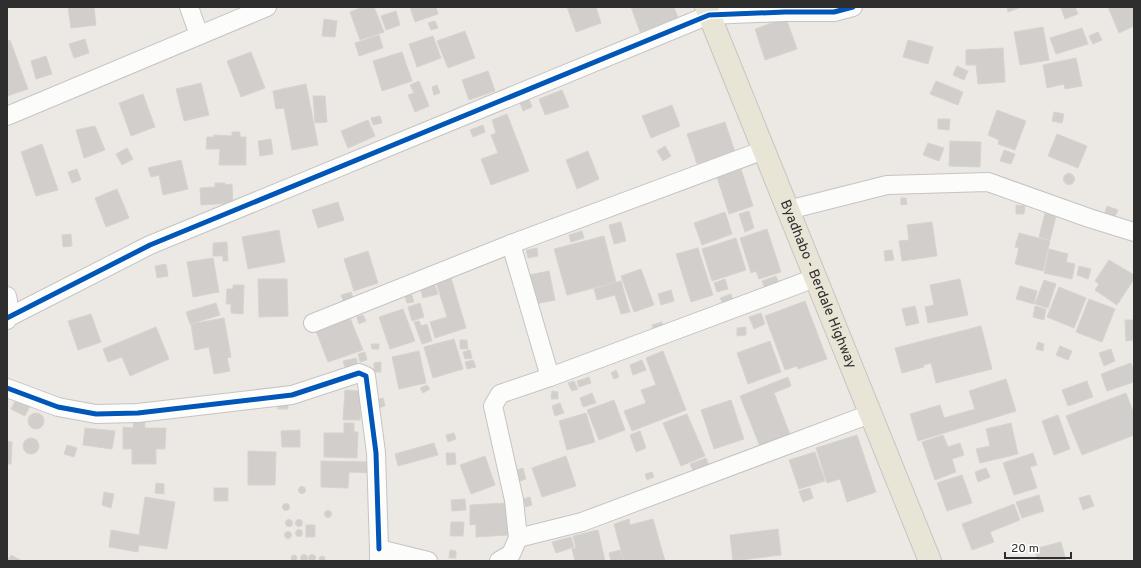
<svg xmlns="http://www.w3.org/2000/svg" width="1141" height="568" viewBox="0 0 1141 568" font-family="Overpass,sans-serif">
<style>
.building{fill:#d1cecb;stroke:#d7d4d0}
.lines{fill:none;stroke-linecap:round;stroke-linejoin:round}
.minor-casing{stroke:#c5c4c5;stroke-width:20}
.primary-casing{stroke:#c6c5c4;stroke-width:24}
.minor{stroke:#fcfcfb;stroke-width:18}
.primary{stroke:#e8e4d6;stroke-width:22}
.cycleway-casing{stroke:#fff;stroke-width:8}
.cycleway{stroke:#0057b8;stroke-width:5}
.labels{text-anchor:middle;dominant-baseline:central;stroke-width:4;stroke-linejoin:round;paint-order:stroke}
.street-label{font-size:14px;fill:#2e2e2e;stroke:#fff}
</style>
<rect width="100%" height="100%" fill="#ece8e4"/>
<g class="building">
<path d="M68,7h26l2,18 -25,3z"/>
<path d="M363,7h11l10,25 -24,8 -10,-28z"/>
<path d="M410,7h26l2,7 -23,8z"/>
<path d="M567,7h29l5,16 -25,9z"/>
<path d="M631,7h43l4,11 -38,14z"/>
<path d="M1007,7h12v1l-11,4z"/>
<path d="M1062,7h13l3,7 -13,5 -4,-11z"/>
<path d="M1108,7h26v19l-15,7z"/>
<path d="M396,11l4,14 -14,5 -5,-14z"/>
<path d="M786,18l11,31 -32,11 -10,-31z"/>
<path d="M324,19l13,2 -2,16 -13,-1z"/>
<path d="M435,21l3,7 -7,2 -3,-7z"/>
<path d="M1043,27l6,33 -29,5 -6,-33z"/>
<path d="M1082,28l6,16 -32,10 -6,-16z"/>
<path d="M465,31l10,27 -27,10 -11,-27z"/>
<path d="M1098,32l4,8 -9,4 -4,-8z"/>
<path d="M379,35l4,13 -24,8 -4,-13z"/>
<path d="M433,36l8,22 -24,9 -8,-23z"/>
<path d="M85,39l4,14 -15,5 -5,-14z"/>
<path d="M10,40l18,49 -21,7v-55z"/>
<path d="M908,40l25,7 -5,17 -25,-7z"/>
<path d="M1003,48l2,34 -27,2 -2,-19h-10v-15z"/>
<path d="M251,52l14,36 -24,9 -14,-36z"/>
<path d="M402,52l10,29 -30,10 -9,-30z"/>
<path d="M46,56l6,18 -16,5 -5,-18z"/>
<path d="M1076,58l6,28 -17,3 -1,-5 -17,4 -4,-23z"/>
<path d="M957,66l11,5 -4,9 -11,-5z"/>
<path d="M488,71l7,20 -26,9 -7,-20z"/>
<path d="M419,81l10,25 -14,6 -7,-17 6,-2 -4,-8z"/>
<path d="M936,81l27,11 -5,13 -28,-11z"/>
<path d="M201,83l8,32 -25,6 -8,-32z"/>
<path d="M306,84l12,61 -26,5 -8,-42 -8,1 -3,-18z"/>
<path d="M437,85l3,8 -6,2 -2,-8z"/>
<path d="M562,90l7,17 -24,8 -6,-16z"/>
<path d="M143,94l12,33 -24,9 -12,-33z"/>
<path d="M313,96h12l2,26 -12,1z"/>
<path d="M529,99l3,8 -9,4 -3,-8z"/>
<path d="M672,105l8,21 -29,12 -9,-22z"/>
<path d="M997,110l29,11 -11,29 -17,-6 1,-4 -11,-5z"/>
<path d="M1054,112l10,2 -2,9 -10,-2z"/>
<path d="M507,114l22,57 -38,14 -10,-26 17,-6 -7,-18 5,-2 -4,-13z"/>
<path d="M380,116l2,7 -9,2 -2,-7z"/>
<path d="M938,119h12l-1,11 -11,-1z"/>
<path d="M368,120l7,16 -27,12 -7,-17z"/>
<path d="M725,122l10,30 -38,12 -10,-30z"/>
<path d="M483,125l2,7 -12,5 -3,-7z"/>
<path d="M95,126l10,24 -21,8 -8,-28z"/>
<path d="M232,132h8v5h6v28h-27l1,-16h-14l1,-12h7v-2l18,1z"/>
<path d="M1057,134l30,12 -9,22 -30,-12z"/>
<path d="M271,139l2,15 -13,2 -2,-15z"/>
<path d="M950,141l31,1 -1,25 -31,-1z"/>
<path d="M928,143l16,5 -5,13 -16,-6z"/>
<path d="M42,144l16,46 -22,6 -15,-44z"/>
<path d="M665,146l6,10 -8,5 -6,-10z"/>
<path d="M127,148l6,11 -11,6 -6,-11z"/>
<path d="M1004,150l11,4 -4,10 -11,-3z"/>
<path d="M588,151l11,28 -22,10 -11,-29z"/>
<path d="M181,160l7,29 -25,6 -4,-20 -8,2 -3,-9z"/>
<path d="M77,169l4,11 -9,3 -4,-11z"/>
<path d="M741,169l12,37 -24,8 -12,-37z"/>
<circle cx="1069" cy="179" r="5.5"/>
<path d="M215,183h10v2l7,-1 1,19 -32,2 -1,-17 15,-1z"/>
<path d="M117,189l12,29 -23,9 -11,-29z"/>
<path d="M901,198h5l1,6 -6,1z"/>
<path d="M338,202l6,18 -26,8 -6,-18z"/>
<path d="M1016,205l9,1 -1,8h-8z"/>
<path d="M1107,206l11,4 -4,9 -10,-4z"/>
<path d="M749,211l5,17 -9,4 -6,-18z"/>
<path d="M725,212l7,22 -30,11 -8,-22z"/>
<path d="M1045,213l11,3 -6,24 -11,-3z"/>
<path d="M621,222l5,19 -12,3 -5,-19z"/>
<path d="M932,222l5,34 -35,5 -3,-20 10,-1 -2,-15z"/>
<path d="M767,229l14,43 -22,7 -3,-8 -5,2 -11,-35z"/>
<path d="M279,230l6,32 -37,7 -6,-32z"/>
<path d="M582,231l2,7 -13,4 -2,-7z"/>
<path d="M1019,233l31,8 -7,30 -28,-7 4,-16 -4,-1z"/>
<path d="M71,234l1,12 -9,1 -1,-12z"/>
<path d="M604,236l12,46 -49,13 -13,-46z"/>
<path d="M736,238l10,32 -34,11 -10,-32z"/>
<path d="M227,242l1,19h-5v-5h-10v-13z"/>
<path d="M537,248l1,8 -10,2 -2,-8z"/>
<path d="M698,248l15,47 -22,7 -15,-48z"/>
<path d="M1049,249l19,5 -2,8 9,2 -3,15 -28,-6z"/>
<path d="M892,250l2,10 -9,1 -1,-10z"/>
<path d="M368,251l10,32 -24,8 -10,-32z"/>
<path d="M213,258l6,34 -26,5 -6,-35z"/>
<path d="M1109,260l25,15v4l-17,26 -22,-15 4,-6 -4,-3z"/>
<path d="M166,264l2,12 -11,2 -2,-12z"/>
<path d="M1079,266l12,3 -3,10 -11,-4z"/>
<path d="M641,269l13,36 -20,7 -13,-36z"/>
<path d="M549,271l6,29 -20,4 -6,-29z"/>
<path d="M776,276l4,10 -14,5 -4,-10z"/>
<path d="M451,278l15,50 -31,10 -5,-16 17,-5 -11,-35z"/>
<path d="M258,279h29l1,37 -29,1z"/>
<path d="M725,279l3,10 -11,3 -3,-9z"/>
<path d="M960,279l8,36 -40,8 -3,-16 9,-2 -4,-20z"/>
<path d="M1044,280l12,4 -8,24 -13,-4z"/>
<path d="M621,281l9,31 -9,2 -6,-19 -18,5 -3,-11z"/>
<path d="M434,283l4,11 -15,4 -3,-11z"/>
<path d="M233,285h11l-1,29 -12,-1v-9h-5l1,-15h6z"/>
<path d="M1020,286l17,5 -3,13 -18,-5z"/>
<path d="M1059,287l27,11 -12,30 -27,-11z"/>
<path d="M671,290l3,11 -13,4 -3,-11z"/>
<path d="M351,292l3,9 -9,4 -4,-10z"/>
<path d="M411,293l3,9 -7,1 -2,-8z"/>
<path d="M731,294l2,7 -10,3 -3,-6z"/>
<path d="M1089,299l26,10 -13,33 -26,-10z"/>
<path d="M805,301l22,58 -29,10 -1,-3 -12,4 -20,-54z"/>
<path d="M216,303l4,12 -30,9 -4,-12z"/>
<path d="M420,303l4,14 -12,4 -4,-14z"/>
<path d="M915,306l4,17 -13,3 -4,-17z"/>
<path d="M1035,306l11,3 -2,11 -11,-3z"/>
<path d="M403,309l12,32 -25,8 -11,-32z"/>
<path d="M761,313l4,11 -11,5 -5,-12z"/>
<path d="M91,314l10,28 -23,8 -10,-29z"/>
<path d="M363,315l3,6 -7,3 -2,-7z"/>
<path d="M224,318l7,39 -4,1 3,13 -16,3 -5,-27 -14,3 -4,-26z"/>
<path d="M350,318l13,32 -35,12 -12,-31z"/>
<path d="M1125,320h9v20l-8,1z"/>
<path d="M419,321l2,5 6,-2 5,17 -10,3 -8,-22z"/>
<path d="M662,322l2,7 -10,3 -2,-7z"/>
<path d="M981,326l11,43 -56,14 -5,-20 -8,2 1,2 -22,6 -7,-25z"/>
<path d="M156,327l13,32 -39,17 -8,-19 -14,5 -5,-13z"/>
<path d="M746,327v8l-9,1v-8z"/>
<path d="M454,339l9,30 -30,9 -9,-31z"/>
<path d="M460,340h7l1,9h-8z"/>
<path d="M770,341l11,31 -33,12 -11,-31z"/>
<path d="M1038,342l6,2 -1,7 -7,-2z"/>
<path d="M371,344h8v5h-7z"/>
<path d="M1060,346l12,5 -4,9 -12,-5z"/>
<path d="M1111,349l4,12 -11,5 -5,-13z"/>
<path d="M470,350l2,8 -7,1 -2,-7z"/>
<path d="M419,351l7,32 -27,6 -7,-32z"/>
<path d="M663,351l23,59 -54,21 -8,-20 22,-8 -5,-13 15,-5 -10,-27z"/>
<path d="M365,352l2,8 -7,2 -2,-8z"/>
<path d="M356,358l2,6 -13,3 -2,-6z"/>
<path d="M473,360l3,7 -9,2 -2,-7z"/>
<path d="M642,360l4,10 -13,5 -3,-10z"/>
<path d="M381,362v10h-7v-9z"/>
<path d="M1131,363l3,8v11l-27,9 -6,-17z"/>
<path d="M616,370l3,7 -5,2 -3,-6z"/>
<path d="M589,377l2,6 -12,4 -2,-6z"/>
<path d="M788,377l3,9 -17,7 17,44 -30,12 -21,-53z"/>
<path d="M1006,379l10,32 -98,30 -8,-27 30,-9 4,13 31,-9 -6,-18z"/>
<path d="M574,381l4,8 -6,2 -4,-8z"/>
<path d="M1087,381l6,16 -25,9 -6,-16z"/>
<path d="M427,385l3,4 -7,4 -3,-5z"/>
<path d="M345,390l16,1 -1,29h-17z"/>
<path d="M552,391l6,1v7h-7z"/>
<path d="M592,393l4,10 -13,4 -3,-9z"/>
<path d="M1126,393l8,21v21l-52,20 -16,-39z"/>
<path d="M18,396l13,8 -6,12 -14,-7z"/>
<path d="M383,398l2,8 -7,2 -2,-8z"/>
<path d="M614,400l11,30 -26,10 -12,-30z"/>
<path d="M731,400l13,39 -30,10 -13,-39z"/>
<path d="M278,401l10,1v7h-10z"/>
<path d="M560,403l4,10 -9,3 -3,-10z"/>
<path d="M586,413l9,29 -28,8 -8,-29z"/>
<circle cx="36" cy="421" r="8"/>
<path d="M687,414l18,42 -24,10 -18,-43z"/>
<path d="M1058,415l12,34 -16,6 -12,-34z"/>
<path d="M134,418l11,1v9h21l-1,21h-9v15h-24v-15h-9v-22l10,1z"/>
<path d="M344,423h10v9h4l-1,26 -33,-1v-24h20z"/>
<path d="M1011,423l7,31 -38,9 -4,-14 14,-3 -4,-17z"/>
<path d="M85,428l30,3 -3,18 -29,-4z"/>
<path d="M300,430v17h-18l-1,-16z"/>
<path d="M640,431l6,17 -10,4 -6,-17z"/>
<path d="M454,433l2,6 -8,3 -2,-7z"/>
<path d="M857,435l19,57 -29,10 -7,-23 -13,4 -11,-35z"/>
<path d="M943,435l5,12 12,-4 4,12 -12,4 4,13 -21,8 -13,-38z"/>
<circle cx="31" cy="446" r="8"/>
<path d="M7,441l5,1 -1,22h-4z"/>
<path d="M434,443l4,12 -40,11 -3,-12z"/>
<path d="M67,445l10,3 -3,9 -10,-3z"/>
<path d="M248,451l28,1 -1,33h-27z"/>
<path d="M815,452l10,29 -26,8 -10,-29z"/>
<path d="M446,453h9l1,11 -9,1z"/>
<path d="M1033,453l4,12 -7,2 7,21 -23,7 -11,-32z"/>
<path d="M485,456l10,29 -24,9 -11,-29z"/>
<path d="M566,456l10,30 -34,11 -10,-29z"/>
<path d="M706,458l5,12 -15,7 -6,-13z"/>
<path d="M321,461l49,1v11l-21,-1 -1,16 -27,-1z"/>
<path d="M523,468l3,11 -9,3 -3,-11z"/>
<path d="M986,468l4,9 -12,5 -3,-10z"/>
<path d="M652,472l2,5 -7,3 -2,-6z"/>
<path d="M962,475l10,28 -25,8 -10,-28z"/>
<path d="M156,483l8,1v10l-9,-1z"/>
<circle cx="302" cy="490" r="3.5"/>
<rect x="214" y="488" width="14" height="13"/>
<path d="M810,488l3,10 -10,4 -4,-11z"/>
<path d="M104,492l10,2 -3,14 -9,-3z"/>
<path d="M1039,495l5,16 -22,7 -6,-16z"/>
<path d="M1090,495l4,11 -11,4 -4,-12z"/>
<path d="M145,497l30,5 -8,47 -28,-4 -1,7 -29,-5 2,-17 28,5z"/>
<path d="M530,497l2,8 -6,2 -3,-8z"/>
<path d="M465,499l1,11 -14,1 -1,-11z"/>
<path d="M507,503l1,32 -32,2v-13l-6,1v-20z"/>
<circle cx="286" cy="507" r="3.5"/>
<path d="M1014,504l6,16 -30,12 4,10 -22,8 -10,-26z"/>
<circle cx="328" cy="514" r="3.5"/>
<path d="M629,519l1,6 23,-6 12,42h-41l-10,-37z"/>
<circle cx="289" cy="523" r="3.5"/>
<circle cx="299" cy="523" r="3.5"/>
<path d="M451,522h13l-1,14h-13z"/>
<rect x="306" y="525" width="9" height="12"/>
<path d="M778,529l3,26 -48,6 -3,-26z"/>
<circle cx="299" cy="533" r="3.5"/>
<path d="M598,530l7,31h-30l-3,-12 4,-1 -3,-12z"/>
<circle cx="288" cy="535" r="3.5"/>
<path d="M571,537l3,10 -18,6 -4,-11z"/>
<path d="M1061,542l5,19h-28l-4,-12z"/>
<path d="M450,550l6,1v7h-7z"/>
<path d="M620,550l4,11h-13l-2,-8z"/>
<circle cx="304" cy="558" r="3.5"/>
<circle cx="312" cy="558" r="3.5"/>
<circle cx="294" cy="558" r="3"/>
<path d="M11,555l11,6h-15z"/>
<circle cx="322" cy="559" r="3"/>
</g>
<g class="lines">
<g class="minor-casing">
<g id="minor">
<path d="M189,7l10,28"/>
<path d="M7,116l260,-109"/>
<path d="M788,210l99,-25 101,-3 101,36 45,14"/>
<path d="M511,244l39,133"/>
<path d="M7,296l1,5 -1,19"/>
<path d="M7,318l143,-73 559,-230 76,-3h49l19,-5"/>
<path d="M313,323l198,-79 253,-94"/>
<path d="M7,388l51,19 38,7 42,-1 154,-18 67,-22 7,3 10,77 3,96"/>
<path d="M518,538l64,-16 288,-108"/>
<path d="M379,560v-11l49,12"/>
<path d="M499,561l12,-7 7,-16 -4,-38 -21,-94 7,-12 50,-17 265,-99"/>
</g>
</g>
<g class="primary-casing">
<g id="primary">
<path id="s1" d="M706,7l224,554"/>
</g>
</g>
<use href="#minor" class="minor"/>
<use href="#primary" class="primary"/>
<g class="cycleway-casing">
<g id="cycleway">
<path d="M7,318l143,-73 559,-230 76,-3h49l19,-5"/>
<path d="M7,388l51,19 38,7 42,-1 154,-18 67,-22 7,3 10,77 3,96"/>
</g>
</g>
<use href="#cycleway" class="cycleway"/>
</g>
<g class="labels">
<g class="street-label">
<text stroke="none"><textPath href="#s1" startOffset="299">Byadhabo - Berdale Highway</textPath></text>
</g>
</g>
<rect width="1141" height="568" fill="none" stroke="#2e2e2e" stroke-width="16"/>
<path d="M1005 552v6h66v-6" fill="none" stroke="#2e2e2e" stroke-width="2"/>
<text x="1011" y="552" font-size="12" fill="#2e2e2e" stroke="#ffffff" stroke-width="3" paint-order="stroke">20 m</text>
</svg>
